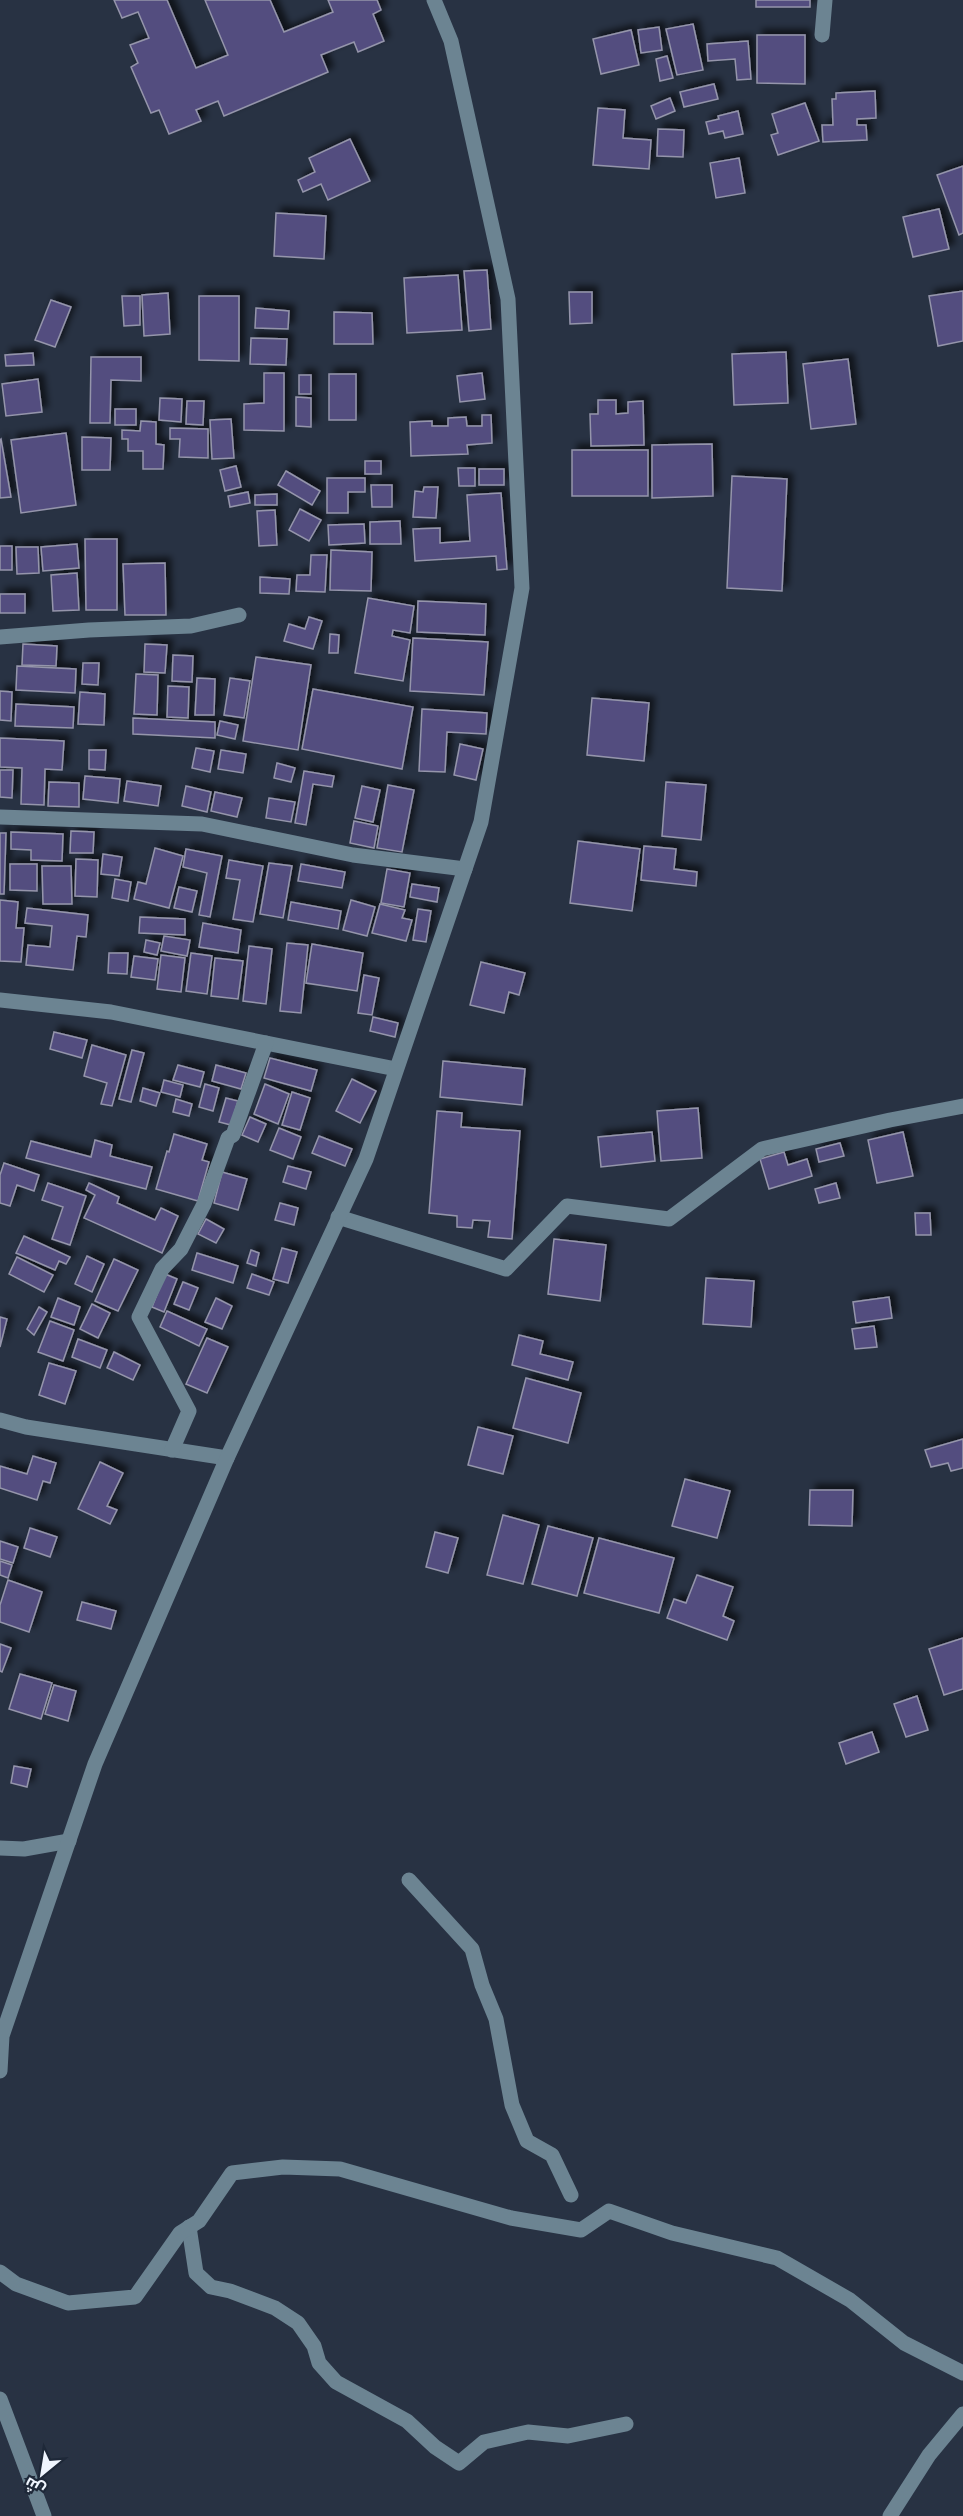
<svg xmlns="http://www.w3.org/2000/svg" width="963" height="2516" viewBox="0 0 963 2516" font-family="'Open Sans',Cairo,sans-serif">
<style>
.building{fill:#524e7f;stroke:#9595ab;stroke-width:1.5;filter:url(#shadow)}
.lines{fill:none;stroke-linecap:round;stroke-linejoin:round}
.minor{stroke:#6c8492;stroke-width:15}
</style>
<defs>
<filter id="shadow"><feDropShadow dx="5.5" dy="-5.5" stdDeviation="3" flood-color="#0009"/></filter>
</defs>
<rect width="100%" height="100%" fill="#283243"/>
<g class="building">
<path d="M114,0h53l29,68 32,-13 -23,-55h65l14,32 49,-20 -5,-12h49l4,10 -8,4 11,27 -26,11 -4,-10 -33,13 7,17 -104,44 -6,-15 -22,9 5,11 -32,13 -10,-24 -8,3 -20,-46 7,-4 -8,-18 19,-7 -11,-26 -16,6z"/>
<rect x="756" y="0" width="54" height="7"/>
<path d="M693,24l10,46 -26,5 -11,-46z"/>
<path d="M659,27l3,23 -21,3 -3,-23z"/>
<path d="M631,30l8,35 -38,9 -8,-35z"/>
<path d="M757,35h48v49l-48,-1z"/>
<path d="M748,41l3,38 -14,1 -2,-21 -27,2 -1,-17z"/>
<path d="M667,56l6,22 -13,3 -4,-22z"/>
<path d="M714,84l4,15 -34,8 -4,-15z"/>
<path d="M875,91l1,27 -19,1v6h9l1,15 -44,2 -1,-17h11l-1,-26h4v-6z"/>
<path d="M670,98l5,13 -19,8 -5,-13z"/>
<path d="M805,103l14,38 -41,14 -7,-20 7,-2 -6,-19z"/>
<path d="M598,108l27,2 -2,28 28,2 -2,29 -56,-4z"/>
<path d="M738,111l5,23 -18,4 -2,-7 -14,3 -3,-12 13,-3 -1,-3z"/>
<path d="M658,129l26,1 -1,27 -26,-1z"/>
<path d="M350,139l20,42 -42,19 -7,-16 -18,8 -5,-12 17,-8 -6,-14z"/>
<path d="M739,158l6,35 -29,5 -6,-35z"/>
<path d="M963,166v67l-4,2 -22,-60z"/>
<path d="M939,209l10,40 -36,8 -10,-40z"/>
<path d="M276,213l50,3 -2,43 -50,-3z"/>
<path d="M487,270l4,59 -22,2 -5,-60z"/>
<path d="M458,275l4,55 -55,3 -3,-55z"/>
<path d="M963,291v50l-25,5 -9,-50z"/>
<path d="M569,292h23v31l-22,1z"/>
<path d="M168,293l2,41 -26,2 -2,-41z"/>
<path d="M122,296h18v29l-16,1z"/>
<path d="M199,296h40v65l-40,-1z"/>
<path d="M51,300l20,7 -16,40 -20,-7z"/>
<path d="M256,308l33,3 -1,18 -33,-1z"/>
<path d="M334,312l38,1 1,31h-39z"/>
<path d="M251,338l36,1 -1,26 -36,-1z"/>
<path d="M786,352l2,51 -54,2 -2,-51z"/>
<path d="M33,353l1,12 -28,1 -1,-11z"/>
<path d="M91,357h50v24l-30,-1 -1,43h-20z"/>
<path d="M848,359l8,65 -45,5 -8,-65z"/>
<path d="M264,373h20v58l-40,-1v-26l20,-1z"/>
<path d="M482,373l3,26 -25,3 -3,-26z"/>
<rect x="329" y="374" width="27" height="46"/>
<rect x="299" y="375" width="12" height="19"/>
<path d="M38,379l4,33 -36,4 -4,-32z"/>
<path d="M296,397l15,1v29l-15,-1z"/>
<path d="M160,398l22,1 -1,23 -22,-2z"/>
<path d="M598,400h18v14l12,-1v-11l15,-1 1,44 -53,1 -1,-32h8z"/>
<path d="M187,401h17l-1,24 -17,-1z"/>
<rect x="115" y="409" width="21" height="16"/>
<path d="M482,415h9l1,28 -25,2 1,9 -57,2 -1,-34 22,-1v5h16v-8l18,-1 1,9h15z"/>
<path d="M231,419l3,39 -22,1 -2,-39z"/>
<path d="M141,421l15,1v22l8,1 -1,24h-20v-18h-15v-12h-6v-9l18,1z"/>
<path d="M170,428l38,1v29l-29,-1 1,-18h-10z"/>
<path d="M66,433l10,72 -55,8 -10,-73z"/>
<path d="M82,437l29,1 -1,32h-28z"/>
<path d="M1,439l10,58 -11,1v-58z"/>
<path d="M712,444l1,52 -61,2v-53z"/>
<rect x="572" y="450" width="76" height="46"/>
<rect x="365" y="461" width="16" height="13"/>
<path d="M236,466l5,21 -16,4 -5,-21z"/>
<path d="M458,468h17v18h-16z"/>
<rect x="479" y="469" width="25" height="16"/>
<path d="M286,471l34,20 -8,14 -34,-20z"/>
<path d="M732,476l55,3 -5,112 -55,-3z"/>
<path d="M327,478h38v14h-17v21h-21z"/>
<path d="M371,485h21v22h-20z"/>
<path d="M424,487h14l-2,31 -23,-1 2,-26 8,1z"/>
<path d="M248,492l2,11 -20,4 -2,-11z"/>
<path d="M501,493l6,76 -10,1 -1,-14 -81,5 -2,-32 27,-1v15l30,-2 -3,-46z"/>
<path d="M277,494v11h-22v-10z"/>
<path d="M300,509l21,11 -12,21 -20,-11z"/>
<path d="M275,510l2,35 -18,1 -2,-35z"/>
<path d="M400,521l1,23h-31v-22z"/>
<path d="M364,524l1,19 -36,2 -1,-20z"/>
<path d="M85,539h32v71h-31z"/>
<path d="M77,544l2,24 -36,3 -2,-24z"/>
<rect x="0" y="546" width="12" height="24"/>
<path d="M16,547h22l1,26 -22,1z"/>
<path d="M331,550l41,2 -1,39 -41,-1z"/>
<path d="M311,555h16l-2,37 -29,-1 1,-16h13z"/>
<path d="M165,563l1,52h-41l-2,-51z"/>
<path d="M77,573l2,37 -26,1 -2,-36z"/>
<path d="M260,577l30,2 -1,15 -29,-1z"/>
<rect x="0" y="594" width="25" height="19"/>
<path d="M368,598l46,8 -4,27 -17,-3 -1,6 18,4 -7,41 -48,-8z"/>
<path d="M418,601l68,3 -1,31 -68,-3z"/>
<path d="M309,617l13,4 -9,28 -29,-8 5,-17 16,5z"/>
<path d="M330,634l9,1 -1,18h-9z"/>
<path d="M413,638l75,4 -4,53 -74,-4z"/>
<path d="M23,644l34,2 -1,20 -34,-1z"/>
<path d="M145,644l22,1 -2,28 -21,-1z"/>
<path d="M173,655l20,1 -1,26 -20,-1z"/>
<path d="M256,657l55,8 -13,85 -55,-9z"/>
<path d="M83,663h16l-1,22 -16,-1z"/>
<path d="M17,666l59,3 -1,24 -59,-3z"/>
<path d="M136,674l22,1 -1,40 -23,-1z"/>
<path d="M197,678l18,1 -1,36h-19z"/>
<path d="M230,678l20,3 -6,37 -20,-3z"/>
<path d="M168,686l21,1 -1,31 -21,-1z"/>
<path d="M313,689l100,18 -11,62 -100,-20z"/>
<path d="M0,691l12,1 -1,29 -11,-1z"/>
<path d="M80,692l25,2 -1,31 -26,-1z"/>
<path d="M592,698l57,5 -5,58 -57,-6z"/>
<path d="M16,704l58,3 -1,21 -58,-2z"/>
<path d="M422,709l65,4 -1,21 -39,-2 -2,40 -26,-1z"/>
<path d="M133,718l82,4v16l-82,-4z"/>
<path d="M220,721l18,4 -3,14 -18,-4z"/>
<path d="M0,738l64,3 -2,29 -17,-1 -1,36 -23,-1 1,-36 -22,-1z"/>
<path d="M460,744l23,5 -7,31 -22,-5z"/>
<path d="M196,748l18,3 -4,21 -18,-4z"/>
<path d="M89,750h17l-1,20 -16,-1z"/>
<path d="M221,750l25,4 -3,19 -25,-4z"/>
<path d="M277,763l18,5 -4,14 -17,-4z"/>
<path d="M0,770h13l-1,28 -12,-1z"/>
<path d="M304,771l30,5 -2,11 -19,-3 -7,41 -11,-2z"/>
<path d="M85,776l35,3 -2,24 -35,-4z"/>
<path d="M127,781l34,5 -3,20 -34,-5z"/>
<path d="M49,782l30,1v24l-31,-1z"/>
<path d="M666,782l40,3 -5,55 -39,-4z"/>
<path d="M388,785l26,5 -12,62 -25,-4z"/>
<path d="M186,786l25,6 -4,20 -25,-6z"/>
<path d="M362,786l18,4 -7,32 -18,-4z"/>
<path d="M215,792l27,6 -5,19 -26,-6z"/>
<path d="M269,798l26,4 -4,20 -25,-4z"/>
<path d="M354,821l24,5 -4,22 -24,-5z"/>
<path d="M71,831l23,1 -1,21h-23z"/>
<path d="M11,832l52,2 -1,27 -31,-1v-10l-20,-1z"/>
<path d="M0,833h6l-2,61h-4z"/>
<path d="M578,841l62,8 -8,62 -62,-8z"/>
<path d="M644,846l32,3 -2,20 23,3 -1,14 -55,-6z"/>
<path d="M155,848l28,8 -14,52 -35,-9 4,-17 8,2z"/>
<path d="M186,849l36,7 -12,61 -11,-2 8,-42 -24,-6z"/>
<path d="M103,854l19,3 -3,19 -18,-2z"/>
<path d="M76,859l22,1 -1,37 -22,-1z"/>
<path d="M229,860l34,6 -10,56 -20,-3 7,-39 -14,-2z"/>
<path d="M269,863l23,3 -9,52 -23,-4z"/>
<path d="M10,864h27v27l-27,-1z"/>
<path d="M301,864l44,8 -3,16 -44,-7z"/>
<path d="M42,866h29l1,38h-29z"/>
<path d="M387,869l23,4 -6,34 -23,-4z"/>
<path d="M115,879l16,3 -3,19 -16,-3z"/>
<path d="M412,884l27,4 -2,14 -27,-5z"/>
<path d="M179,887l18,4 -5,21 -18,-4z"/>
<path d="M0,900l18,2 -2,26h8l-3,34 -21,-1z"/>
<path d="M351,900l24,7 -8,29 -24,-6z"/>
<path d="M291,902l50,9 -3,18 -50,-9z"/>
<path d="M380,904l25,6 -3,8 10,2 -6,21 -34,-8z"/>
<path d="M27,908l61,7 -2,22 -9,-1 -4,34 -47,-5 2,-20 22,2 2,-21 -27,-3z"/>
<path d="M418,909l13,2 -5,31 -13,-2z"/>
<path d="M140,917l45,2v16l-46,-2z"/>
<path d="M203,923l38,7 -3,23 -39,-6z"/>
<path d="M164,936l26,4 -3,16 -26,-5z"/>
<path d="M146,940l14,3 -3,12 -13,-3z"/>
<path d="M287,943l21,2 -7,68 -21,-2z"/>
<path d="M312,944l51,9 -6,38 -51,-8z"/>
<path d="M249,946l23,3 -6,55 -23,-3z"/>
<path d="M109,953h19l-1,21 -19,-1z"/>
<path d="M191,953l21,3 -5,38 -21,-3z"/>
<path d="M161,955l24,3 -4,34 -24,-3z"/>
<path d="M134,956l24,3 -3,21 -24,-3z"/>
<path d="M215,958l28,3 -5,38 -27,-3z"/>
<path d="M481,962l44,11 -6,22 -10,-3 -5,21 -34,-8z"/>
<path d="M364,975l15,3 -7,37 -14,-2z"/>
<path d="M373,1017l25,6 -3,14 -25,-6z"/>
<path d="M54,1032l33,8 -5,18 -32,-9z"/>
<path d="M92,1045l34,10 -14,51 -11,-2 6,-21 -23,-7z"/>
<path d="M132,1050l12,3 -13,49 -12,-3z"/>
<path d="M270,1058l47,12 -6,21 -47,-13z"/>
<path d="M443,1061l82,8 -3,36 -82,-8z"/>
<path d="M178,1065l26,7 -4,15 -27,-7z"/>
<path d="M216,1065l30,8 -5,16 -29,-8z"/>
<path d="M352,1079l24,12 -16,32 -24,-12z"/>
<path d="M164,1080l19,5 -3,12 -19,-5z"/>
<path d="M205,1084l14,4 -6,23 -14,-4z"/>
<path d="M265,1084l24,10 -11,30 -24,-10z"/>
<path d="M143,1088l17,5 -4,13 -16,-5z"/>
<path d="M292,1092l18,6 -10,32 -18,-5z"/>
<path d="M226,1098l12,3 -7,24 -12,-3z"/>
<path d="M176,1099l16,5 -3,12 -16,-4z"/>
<path d="M698,1108l4,50 -41,3 -4,-50z"/>
<path d="M437,1111l25,2 -1,14 59,4 -8,108 -24,-2 2,-16 -17,-1 -1,8 -15,-1v-11l-28,-3z"/>
<path d="M250,1117l16,7 -8,18 -16,-7z"/>
<path d="M279,1128l22,9 -8,22 -23,-9z"/>
<path d="M652,1132l3,29 -54,6 -3,-30z"/>
<path d="M903,1132l10,44 -36,7 -9,-43z"/>
<path d="M174,1134l33,10 -5,16 7,2 -11,39 -42,-12 11,-38 2,1z"/>
<path d="M319,1136l33,13 -7,17 -33,-13z"/>
<path d="M95,1140l17,5 -2,11 42,11 -6,22 -120,-31 5,-17 60,16z"/>
<path d="M840,1143l4,13 -25,6 -3,-13z"/>
<path d="M784,1152l4,13 19,-6 5,17 -43,13 -9,-30z"/>
<path d="M4,1163l35,12 -5,16 -17,-6 -7,21 -10,-3v-28z"/>
<path d="M288,1166l23,6 -5,17 -23,-7z"/>
<path d="M222,1172l25,7 -9,31 -24,-7z"/>
<path d="M48,1183l38,13 -16,49 -18,-6 11,-32 -21,-7z"/>
<path d="M89,1183l30,14 -2,6 38,17 6,-12 17,8 -16,37 -78,-35 11,-23 -9,-5z"/>
<path d="M836,1183l4,15 -21,5 -4,-14z"/>
<path d="M280,1203l18,5 -4,17 -19,-5z"/>
<path d="M915,1213h15l1,22h-15z"/>
<path d="M206,1219l18,10 -8,14 -18,-9z"/>
<path d="M24,1236l46,21 -4,7 -7,-3 -4,9 -39,-17z"/>
<path d="M554,1239l52,6 -6,56 -52,-7z"/>
<path d="M282,1248l15,4 -9,31 -15,-4z"/>
<path d="M251,1250l8,3 -3,13 -9,-3z"/>
<path d="M197,1253l41,13 -5,17 -41,-13z"/>
<path d="M87,1256l17,8 -12,28 -17,-8z"/>
<path d="M17,1257l36,18 -9,17 -35,-18z"/>
<path d="M114,1259l24,11 -20,41 -23,-10z"/>
<path d="M165,1274l12,5 -13,33 -12,-5z"/>
<path d="M252,1274l22,8 -5,13 -22,-7z"/>
<path d="M706,1278l48,3 -3,46 -48,-3z"/>
<path d="M183,1282l15,6 -9,22 -15,-6z"/>
<path d="M889,1297l3,21 -36,5 -3,-21z"/>
<path d="M58,1298l22,9 -6,18 -23,-8z"/>
<path d="M216,1298l16,8 -10,23 -17,-7z"/>
<path d="M92,1304l18,9 -12,25 -18,-9z"/>
<path d="M39,1307l8,5 -13,23 -7,-6z"/>
<path d="M167,1311l40,18 -8,17 -39,-19z"/>
<path d="M0,1317l7,2 -7,28z"/>
<path d="M50,1321l24,9 -11,31 -25,-9z"/>
<path d="M874,1326l3,21 -22,2 -3,-20z"/>
<path d="M519,1335l24,6 -3,13 33,8 -5,18 -56,-15z"/>
<path d="M207,1338l21,9 -21,46 -21,-9z"/>
<path d="M78,1339l29,11 -7,18 -28,-11z"/>
<path d="M114,1352l26,13 -7,15 -26,-12z"/>
<path d="M49,1363l27,8 -11,33 -26,-9z"/>
<path d="M526,1378l55,15 -13,50 -55,-15z"/>
<path d="M478,1427l35,9 -10,38 -35,-9z"/>
<path d="M963,1439v29l-12,3 -3,-8 -17,4 -6,-17z"/>
<path d="M33,1456l23,7 -6,20 -7,-2 -6,19 -37,-12v-22l27,8z"/>
<path d="M100,1462l23,11 -16,33 10,4 -7,14 -32,-15z"/>
<path d="M685,1479l45,12 -13,47 -45,-12z"/>
<path d="M810,1490h43l-1,36 -43,-1z"/>
<path d="M503,1515l36,10 -16,59 -36,-9z"/>
<path d="M548,1526l45,12 -16,58 -45,-12z"/>
<path d="M30,1528l27,9 -7,20 -26,-9z"/>
<path d="M435,1532l23,6 -10,35 -22,-6z"/>
<path d="M599,1538l75,20 -15,55 -75,-20z"/>
<path d="M0,1541l18,6 -5,16 -13,-4z"/>
<path d="M0,1561l12,4 -4,13 -8,-3z"/>
<path d="M697,1575l36,12 -10,29 11,5 -7,19 -60,-22 7,-19 12,4z"/>
<path d="M8,1580l34,12 -13,40 -29,-10v-17z"/>
<path d="M82,1602l34,9 -5,18 -34,-9z"/>
<path d="M963,1638v51l-19,6 -15,-46z"/>
<path d="M0,1644l11,4 -9,24 -2,-1z"/>
<path d="M20,1674l32,9 -11,36 -32,-10z"/>
<path d="M54,1685l22,6 -8,30 -23,-7z"/>
<path d="M917,1696l11,34 -22,7 -12,-33z"/>
<path d="M872,1732l7,20 -33,12 -7,-21z"/>
<path d="M14,1766l17,3 -4,18 -16,-4z"/>
</g>
<g class="lines">
<g class="minor">
<path d="M822,35l3,-35"/>
<path d="M0,637l89,-7 102,-4 48,-11"/>
<path d="M0,817l202,7 151,31 112,14"/>
<path d="M0,1000l111,12 285,57"/>
<path d="M338,1217l168,52 61,-63 102,13 93,-70 128,-29 73,-14"/>
<path d="M0,1420l26,7 201,31"/>
<path d="M172,1450l17,-39 -50,-94 23,-48 19,-20 23,-45 24,-66 5,-3 33,-92"/>
<path d="M0,1848l24,1 45,-8"/>
<path d="M409,1880l63,69 10,36 14,34 16,86 15,36 25,14 19,40"/>
<path d="M0,2071l2,-35 93,-272 132,-306 139,-299 115,-337 41,-234 -14,-289 -57,-258 -17,-41"/>
<path d="M189,2227l7,46 15,14 19,4 45,17 23,15 16,23 5,17 17,19 71,39 28,26 24,16 25,-21 44,-10 40,4 58,-12"/>
<path d="M0,2272l16,12 52,19 67,-6 45,-64 19,-12 33,-48 51,-6 57,2 171,49 70,12 28,-19 63,22 105,25 73,42 54,43 59,30"/>
<path d="M0,2399l44,117"/>
<path d="M890,2516l39,-61 34,-41"/>
</g>
</g>
<g transform="translate(42 2474) rotate(210)" stroke="#1e2838" stroke-width="4.5" paint-order="stroke">
<path d="M0-4.5L10 22L0 15L-10 22Z" fill="#eff5fe"/>
<text y="-9" font-size="16" font-weight="bold" text-anchor="middle" fill="#eff5fe">ش</text>
</g>
</svg>
